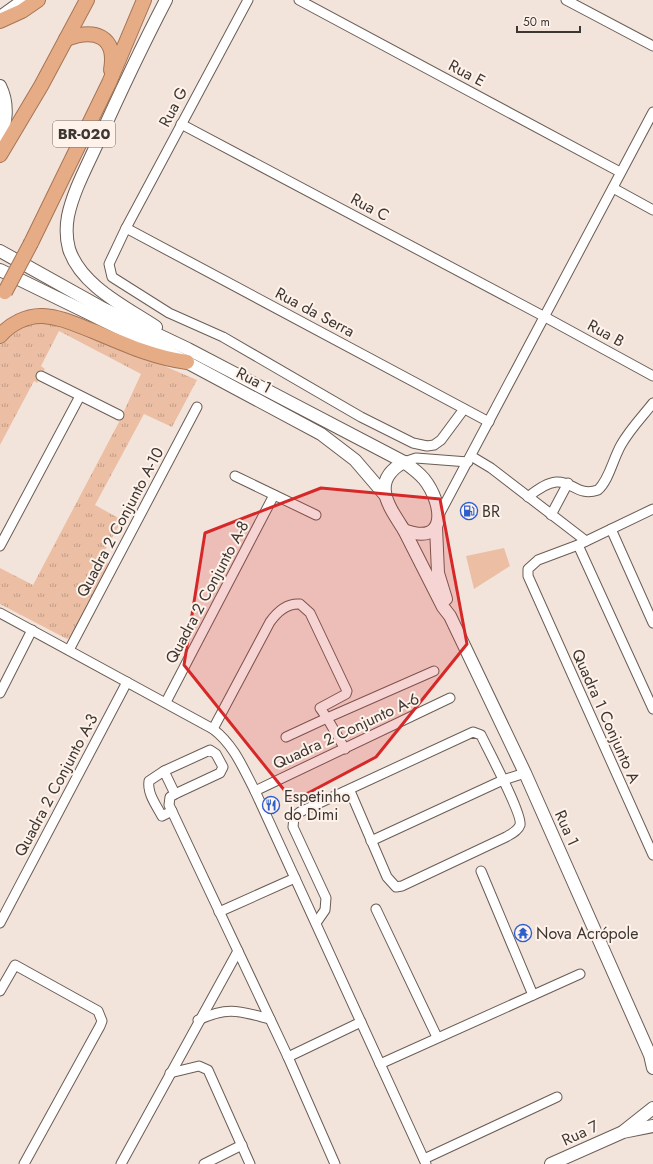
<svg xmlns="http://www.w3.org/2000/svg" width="653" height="1164" viewBox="0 0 653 1164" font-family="Jost,sans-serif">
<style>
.grass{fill:url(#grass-tufts)}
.park{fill:#ecbfa4}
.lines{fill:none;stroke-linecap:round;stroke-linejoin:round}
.minor-casing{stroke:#6a5d55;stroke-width:11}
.secondary-casing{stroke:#6a5d55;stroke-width:14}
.trunk-casing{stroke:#a67555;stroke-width:16}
.minor{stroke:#fff;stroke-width:9}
.secondary{stroke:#fff;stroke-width:12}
.trunk{stroke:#e6ac86;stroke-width:14}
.trunk-bridge-casing{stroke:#a67555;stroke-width:16;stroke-linecap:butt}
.trunk-bridge{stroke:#e6ac86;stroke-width:14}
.marked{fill:#d62828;fill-opacity:0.2;stroke:#d62828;stroke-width:3;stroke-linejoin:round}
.labels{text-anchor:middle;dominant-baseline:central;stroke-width:4;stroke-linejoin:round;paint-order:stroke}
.shield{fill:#fef2ea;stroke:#776f6a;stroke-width:1}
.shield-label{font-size:15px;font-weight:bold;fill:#3d3733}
.street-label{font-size:16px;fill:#3d3733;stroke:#fef2ea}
.poi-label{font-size:16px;fill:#3d3733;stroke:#fef2ea;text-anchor:start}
</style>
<defs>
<pattern id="grass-tufts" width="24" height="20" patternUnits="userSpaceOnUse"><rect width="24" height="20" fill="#ecbfa4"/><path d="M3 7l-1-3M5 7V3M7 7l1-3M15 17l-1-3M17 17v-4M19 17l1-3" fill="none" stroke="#c09c86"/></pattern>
</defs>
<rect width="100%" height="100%" fill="#f3e4db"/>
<path class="grass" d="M32,321l32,2 133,57 -25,47 -28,-13 -49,91 27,15 -22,39 10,5 -39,73 -4,2 -67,-35v-36l33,17 86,-163 22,-48 -82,-43 -18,35 4,3 -8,14 -3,-2 -34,64v-100l8,-12z"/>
<path class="park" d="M504,548l6,18 -36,23 -8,-33z"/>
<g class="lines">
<g class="minor-casing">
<g id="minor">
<path d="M248,0l-122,228 -17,36 3,13 57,36 54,24 138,80 52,26 14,3 7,-1 7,-5 23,-31"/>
<path d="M299,0l321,172"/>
<path d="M566,0l87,46"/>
<path d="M181,124l364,193 108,59"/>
<path d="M613,188l40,22"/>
<path d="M126,228l363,194"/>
<path d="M41,376l78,39"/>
<path d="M471,456l20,12 95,73"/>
<path d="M404,462l12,-4 52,4"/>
<path d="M235,476l81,39"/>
<path d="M528,497c42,-35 41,3 70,-7 11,-10 15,-31 23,-45 9,-16 21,-28 32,-42"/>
<path d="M653,509l-75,36 -40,15 -10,9v7l125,279"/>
<path d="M440,513l213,-401"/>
<path d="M551,515l17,-32"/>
<path d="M611,529l42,94"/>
<path d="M578,545l75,164"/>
<path d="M0,546l80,-150"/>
<path d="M0,613l213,116c21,16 30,39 42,62l171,373"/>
<path d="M69,650l128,-243"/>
<path d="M0,693l32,-63"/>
<path d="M166,702l108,-207"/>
<path d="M213,729l57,-107c7,-10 17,-19 30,-18l10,9 37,78 -1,3 -26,14 7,10 -41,19"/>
<path d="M345,749l-18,-31 107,-47"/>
<path d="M164,771l46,-21 6,4 7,13 -3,6 -45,21 -5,3 -1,8 119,252 47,107"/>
<path d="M255,791l195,-93"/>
<path d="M172,811l-10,5c-6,-11 -15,-23 -13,-35l15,-10 11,23"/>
<path d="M371,841l132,-61 22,-7"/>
<path d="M481,871l52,124"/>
<path d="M376,909l61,128"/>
<path d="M219,912l76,-34"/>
<path d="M0,923l127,-241"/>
<path d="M316,923l9,-13 1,-12 -33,-71 1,-10 6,-5 173,-80 8,3c6,13 42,80 39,90 -2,6 -9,9 -14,12l-104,49 -6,1 -9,-10 -37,-86"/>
<path d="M0,991l15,-26 83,46 4,10 -2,5 -76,138"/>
<path d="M198,1020c31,-14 41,-9 72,-1"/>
<path d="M288,1057l73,-35"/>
<path d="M380,1064l200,-90"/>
<path d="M170,1073l29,-7 9,4 42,94"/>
<path d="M424,1159l133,-62"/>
<path d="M121,1164l117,-213"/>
<path d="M204,1164l38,-19"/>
</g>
</g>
<g class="secondary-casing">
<g id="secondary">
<path d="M0,17l24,-17"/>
<path d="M0,86c10,20 5,38 0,58"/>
<path d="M0,251l104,58 84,40 216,113"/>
<path d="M0,270l166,81 155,83 34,26 30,35"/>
<path d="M156,327c-30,-20 -75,-41 -87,-78 -3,-11 -3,-22 -1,-33 5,-24 18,-48 28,-70 22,-49 45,-98 70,-146"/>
<path d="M404,462c7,5 14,10 20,17 19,24 25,68 -20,51 -16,-25 -34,-49 0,-68z"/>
<path d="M436,527l2,46 8,26"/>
<path d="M404,530l39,77 7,9 75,157 125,282 3,13"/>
<path d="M624,1131l29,-23"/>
<path d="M551,1164l72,-32 30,-6"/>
</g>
</g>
<g class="trunk-casing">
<g id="trunk">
<path d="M0,21l22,-10 16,-11"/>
<path d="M66,39c29,-11 51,-3 45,31"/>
<path d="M0,155l41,-69 46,-86"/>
<path d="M31,243l78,-160 35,-83"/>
<path d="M0,336c10,-12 27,-21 43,-20 18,1 34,9 50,15 31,13 61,27 94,31"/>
</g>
</g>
<use href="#minor" class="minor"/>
<use href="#secondary" class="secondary"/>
<use href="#trunk" class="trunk"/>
<g class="trunk-bridge-casing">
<path id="trunk-bridge" d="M5,292l26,-49"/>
</g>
<use href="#trunk-bridge" class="trunk-bridge"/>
</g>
<path class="marked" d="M321,488l119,11 27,145 -91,113 -83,44 -109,-136 21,-132z"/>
<defs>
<g id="fuel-ring" transform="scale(0.9)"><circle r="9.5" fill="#fef2ea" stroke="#2c5ecc" stroke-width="1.5"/><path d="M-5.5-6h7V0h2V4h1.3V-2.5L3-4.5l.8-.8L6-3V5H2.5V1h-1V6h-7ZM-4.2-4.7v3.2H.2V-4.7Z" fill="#2c5ecc"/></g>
<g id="restaurant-ring" transform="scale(0.9)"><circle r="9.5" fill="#fef2ea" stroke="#2c5ecc" stroke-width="1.5"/><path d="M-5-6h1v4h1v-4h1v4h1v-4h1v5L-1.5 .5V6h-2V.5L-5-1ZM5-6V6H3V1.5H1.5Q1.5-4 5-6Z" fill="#2c5ecc"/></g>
<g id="temple-ring" transform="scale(0.9)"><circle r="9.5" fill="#fef2ea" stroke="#2c5ecc" stroke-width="1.5"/><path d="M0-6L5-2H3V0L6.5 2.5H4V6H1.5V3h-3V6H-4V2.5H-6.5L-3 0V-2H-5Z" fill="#2c5ecc"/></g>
</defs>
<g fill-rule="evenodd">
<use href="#fuel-ring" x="469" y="511"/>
<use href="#restaurant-ring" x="271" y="805"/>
<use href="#temple-ring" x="523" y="933"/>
</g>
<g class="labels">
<rect class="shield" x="53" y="121" width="62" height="26" rx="3"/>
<g class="shield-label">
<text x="84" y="134">BR-020</text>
</g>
<g class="street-label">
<text transform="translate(467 73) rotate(28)">Rua E</text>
<text transform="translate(173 107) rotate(-62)">Rua G</text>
<text transform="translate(370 207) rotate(28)">Rua C</text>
<text transform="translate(315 312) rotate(28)">Rua da Serra</text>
<text transform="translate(606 333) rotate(29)">Rua B</text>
<text transform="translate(254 380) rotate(28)">Rua 1</text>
<text transform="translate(120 522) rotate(-62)">Quadra 2 Conjunto A-10</text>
<text transform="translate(207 592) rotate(-62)">Quadra 2 Conjunto A-8</text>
<text transform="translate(606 716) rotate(66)">Quadra 1 Conjunto A</text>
<text transform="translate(346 731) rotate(-25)">Quadra 2 Conjunto A-6</text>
<text transform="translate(56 785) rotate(-62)">Quadra 2 Conjunto A-3</text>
<text transform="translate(567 828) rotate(66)">Rua 1</text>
<text transform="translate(580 1133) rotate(-25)">Rua 7</text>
</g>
<g class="poi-label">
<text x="482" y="511">BR</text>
<text x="284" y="796">Espetinho<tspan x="284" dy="18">do Dimi</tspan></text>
<text x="536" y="933">Nova Acrópole</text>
</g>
</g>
<path d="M517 26v6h63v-6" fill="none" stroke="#3d3733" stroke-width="2"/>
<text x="523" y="26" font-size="12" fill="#3d3733" stroke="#fef2ea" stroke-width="3" paint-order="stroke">50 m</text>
</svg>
